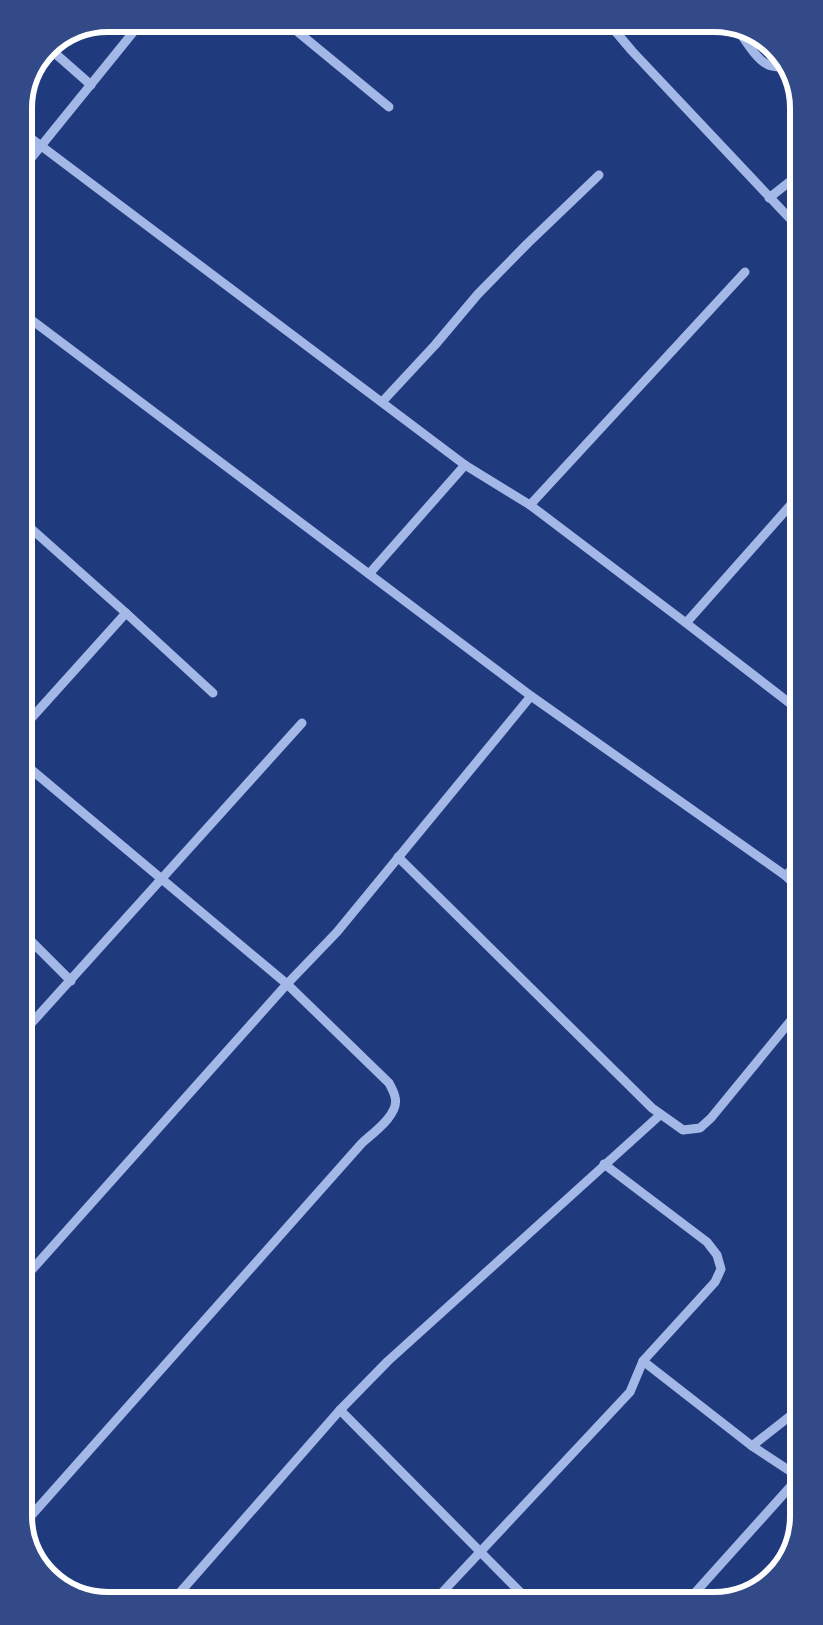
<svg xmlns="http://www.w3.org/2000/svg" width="823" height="1625" viewBox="0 0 823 1625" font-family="'Public Sans',sans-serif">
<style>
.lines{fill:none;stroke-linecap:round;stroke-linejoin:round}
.minor{stroke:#a4b8e7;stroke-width:9}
.rim{fill:none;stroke:#fff;stroke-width:6}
</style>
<rect width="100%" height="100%" fill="#203a7e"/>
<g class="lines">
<g class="minor">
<path d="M610,25l22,26 162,172"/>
<path d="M293,28l96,79"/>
<path d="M738,30c11,15 25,44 46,35"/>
<path d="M49,48l42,37"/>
<path d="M24,133l441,332 65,40 156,118 110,85"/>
<path d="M24,167l111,-137"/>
<path d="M769,198l24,-19"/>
<path d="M25,315l506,381 255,180 10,10"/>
<path d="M382,402l53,-57 43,-51 49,-50 72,-69"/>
<path d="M530,505l215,-233"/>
<path d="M26,524l100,89 87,80"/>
<path d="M369,574l96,-109"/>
<path d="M686,623l109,-123"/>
<path d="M27,723l99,-110"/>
<path d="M27,766l260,218 102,99c2,4 5,9 6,14 5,17 -22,36 -33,46l-332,374"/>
<path d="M398,857l254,251 31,22 17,-2 11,-10 86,-105"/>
<path d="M786,876l10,-12"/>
<path d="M27,937l44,44"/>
<path d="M28,1027l274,-304"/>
<path d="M29,1273l258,-289 50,-52 194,-236"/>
<path d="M643,1361l109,85 47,31"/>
<path d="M340,1410l185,187"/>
<path d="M752,1446l47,-37"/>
<path d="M693,1595l106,-118"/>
<path d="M437,1598l193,-206 13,-31 72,-79 6,-13 -4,-14 -10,-13 -103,-78"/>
<path d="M175,1600l1,-3 164,-187 48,-49 272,-246"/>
</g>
</g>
<path d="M0 0H823V1625H0ZM108 32H714A76 76 0 0 1 790 108V1516A76 76 0 0 1 714 1592H108A76 76 0 0 1 32 1516V108A76 76 0 0 1 108 32Z" fill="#324a88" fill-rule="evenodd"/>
<path class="rim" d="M108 32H714A76 76 0 0 1 790 108V1516A76 76 0 0 1 714 1592H108A76 76 0 0 1 32 1516V108A76 76 0 0 1 108 32Z"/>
</svg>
